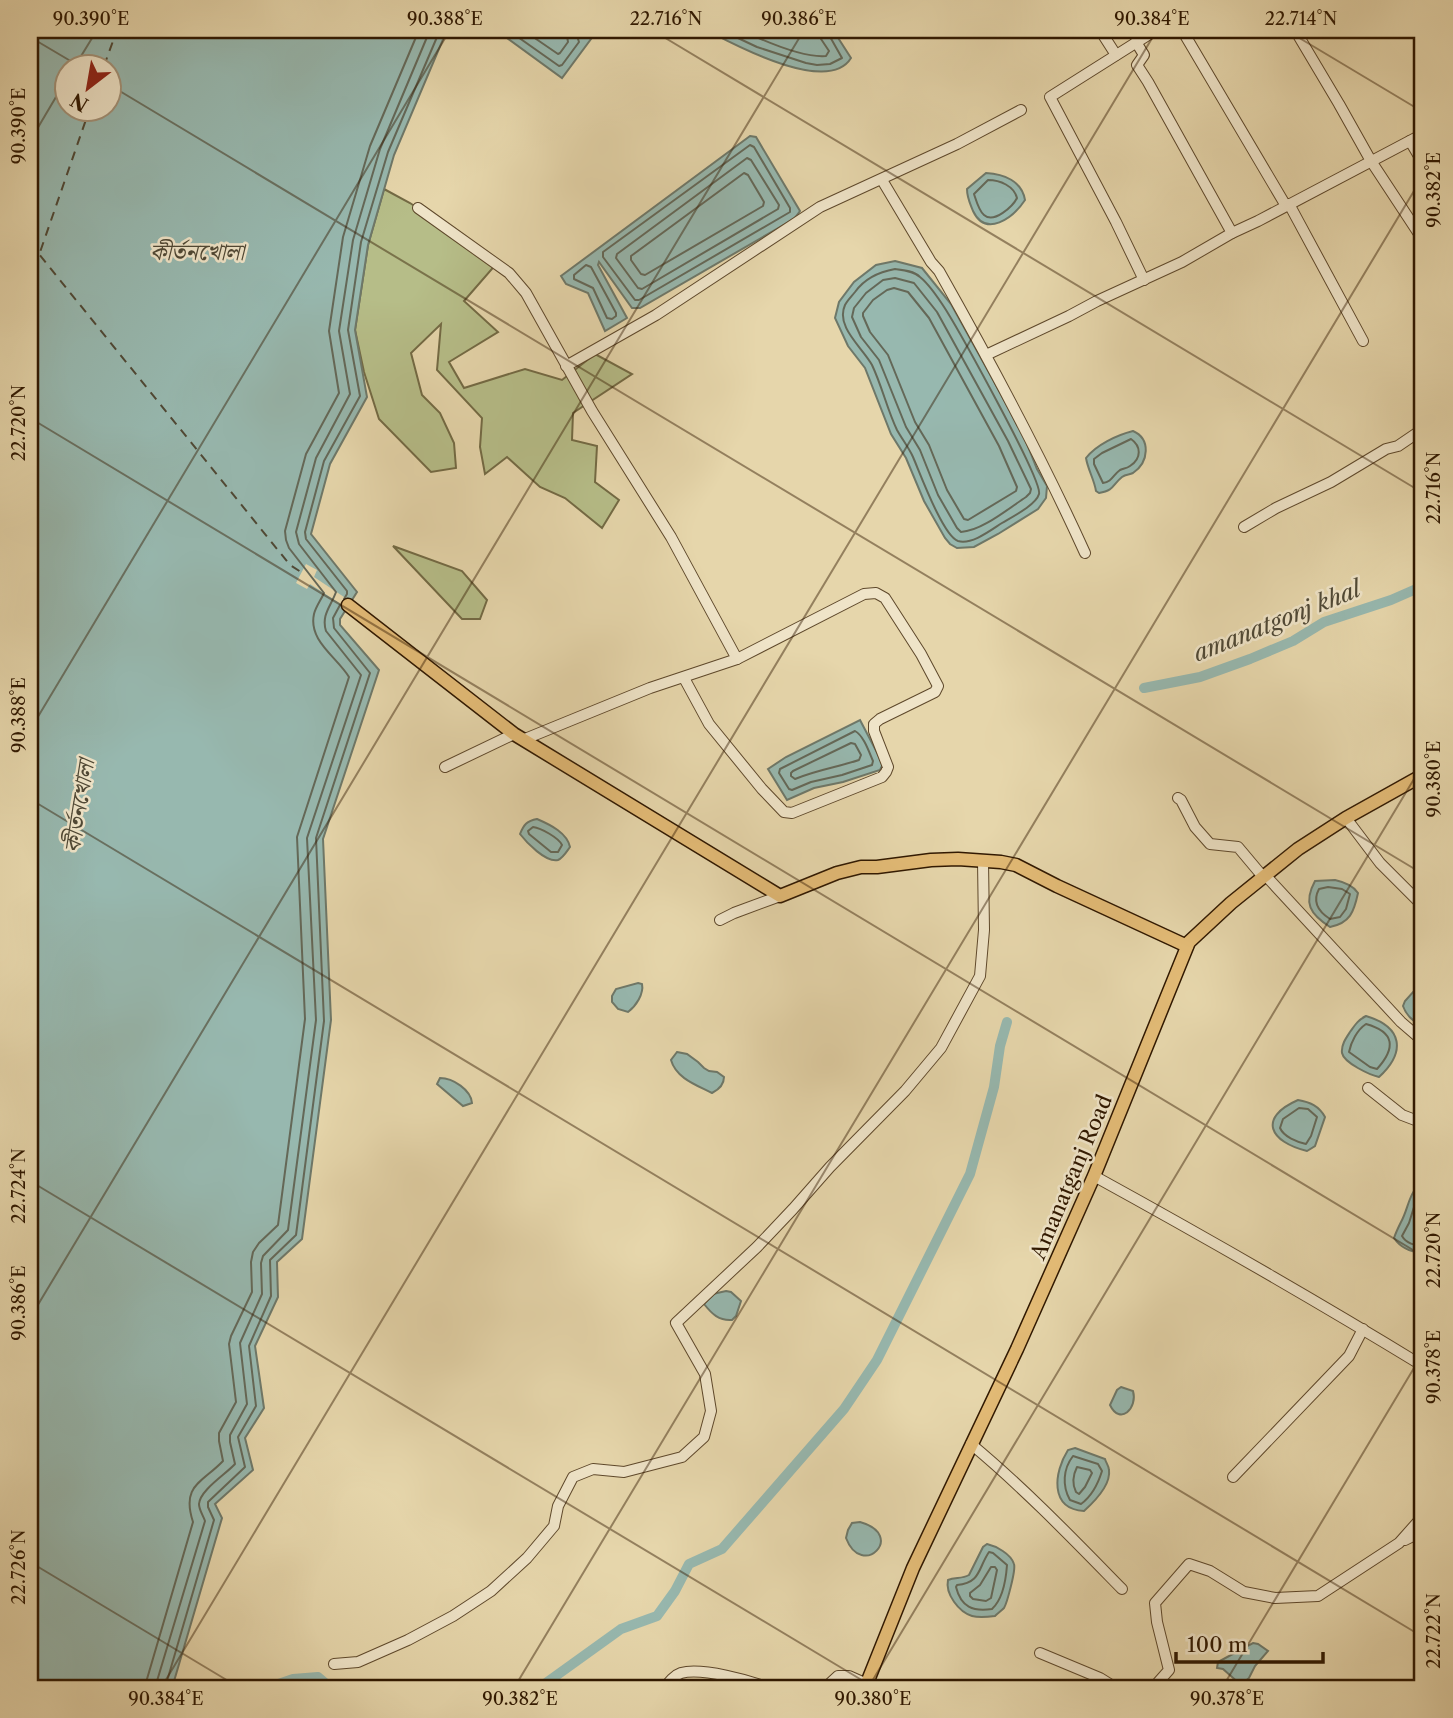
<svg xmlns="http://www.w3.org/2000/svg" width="1453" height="1718" viewBox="0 0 1453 1718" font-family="'Libre Caslon Text','Noto Serif Bengali',serif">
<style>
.green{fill:#b6bd88;stroke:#736a44;stroke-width:2}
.water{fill:#97b8af;stroke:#6e7869;stroke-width:2;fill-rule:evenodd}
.pier{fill:#e6d6ab}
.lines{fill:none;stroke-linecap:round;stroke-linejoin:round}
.shore{stroke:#646858;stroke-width:2}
.canal{stroke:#97b8af;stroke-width:10}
.ferry{stroke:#4f4835;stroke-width:2;stroke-dasharray:9 7;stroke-linecap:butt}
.minor-casing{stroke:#5e482b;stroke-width:12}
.major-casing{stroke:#301800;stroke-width:15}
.minor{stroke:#efe4c8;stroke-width:10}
.major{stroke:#e3bb76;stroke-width:12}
.ticks{fill:none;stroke:#301800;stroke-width:2;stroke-opacity:0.45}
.labels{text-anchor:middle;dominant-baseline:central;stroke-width:5;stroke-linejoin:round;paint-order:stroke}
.street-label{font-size:21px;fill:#301800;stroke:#efe4c8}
.water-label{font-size:23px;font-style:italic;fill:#4f4835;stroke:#efe4c8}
.neatline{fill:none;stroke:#301800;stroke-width:2.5}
.ticks-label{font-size:18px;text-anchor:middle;fill:#301800}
</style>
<rect width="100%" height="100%" fill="#e6d6ab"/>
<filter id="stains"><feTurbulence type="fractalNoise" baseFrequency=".00286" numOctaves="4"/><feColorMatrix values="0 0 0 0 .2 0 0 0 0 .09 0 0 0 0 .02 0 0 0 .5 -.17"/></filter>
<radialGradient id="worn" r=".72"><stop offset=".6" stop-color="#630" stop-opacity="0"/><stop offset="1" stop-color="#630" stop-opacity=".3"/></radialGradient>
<g class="green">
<path d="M384,189l26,14 88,59 -34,39 34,31 -49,30 15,26 61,-19 37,11 33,-26 37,20 -59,39 -1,27 25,6 -2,36 24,18 -17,28 -37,-30 -25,-11 -33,-30 -22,17 -5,-27 2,-29 -45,-48 4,-46 -30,29 11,42 18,18 14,30 2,25 -25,4 -52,-53 -15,-47 -9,-42 13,-85z"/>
<path d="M393,546l69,25 25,29 -7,19h-18z"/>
</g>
<g class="water">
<path d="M30,30h417l-53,125 -26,90 -13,85 12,67 -37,67 -19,70 46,58 -17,27v6l39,45 -56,169 8,181 -29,219 -25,23 1,35 -23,49 9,62 -19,30 8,32 -38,34 7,14 -50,170h-142zM66,66h42v42h-42z"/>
<path d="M496,30h82l13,9 -29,39z"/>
<path d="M709,30h124l18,28c-22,36 -110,-10 -137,-24z"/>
<path d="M750,136l6,1 44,74 -6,8 -154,89h-8l-33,-46 -1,3 29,53 -22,13 -17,-38 -22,-9 -5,-8z"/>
<path d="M986,173c18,1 36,8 39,27 -12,18 -39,38 -52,11 -3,-8 -6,-13 -6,-22z"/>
<path d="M895,261l27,7 29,36 72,130 14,35 10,17 -1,12 -8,11 -40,25 -24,13 -17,1 -7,-4 -5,-6 -21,-37 -18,-43 -15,-24 -26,-66 -17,-22 -13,-28 4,-16 15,-20 22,-17z"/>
<path d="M1133,431c18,8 16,31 0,42 -4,2 -7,1 -11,4 -10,8 -7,13 -23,16l-3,-2c-2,-12 -8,-21 -10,-33 10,-13 31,-23 47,-27z"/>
<path d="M860,720l23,44 -3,6 -37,12 -29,6 -27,12 -19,-31 18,-12z"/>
<path d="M537,819c14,6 30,14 33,28 -3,4 -7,11 -12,13 -12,3 -32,-18 -38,-26 4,-10 7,-13 17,-15z"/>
<path d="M1335,880c9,2 18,5 23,13 -4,19 -8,30 -28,34 -20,-13 -27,-24 -15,-46z"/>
<path d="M1423,981v45h-1c-8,-4 -16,-11 -19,-20l2,-5z"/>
<path d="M638,983l4,1c2,10 -6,22 -14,28l-10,-3 -6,-7v-6l4,-7z"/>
<path d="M1366,1016c37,11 40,36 13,61 -9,-2 -35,-14 -37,-24 -1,-8 4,-15 8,-21 5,-7 8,-12 16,-16z"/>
<path d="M677,1052l10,2 11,8 6,6 5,3 8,1 7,5c0,8 -6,13 -12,16 -16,-8 -36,-15 -41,-33z"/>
<path d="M440,1078c13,0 31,12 32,25l-9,3 -26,-22z"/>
<path d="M1298,1100c12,2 21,6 27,17l-10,29 -8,5c-37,-9 -50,-33 -9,-51z"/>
<path d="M1423,1182v70l-1,1c-11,-1 -22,-6 -28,-15 2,-6 4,-10 7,-16 8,-14 7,-30 22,-40z"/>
<path d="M726,1291l5,1 10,9 -5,15 -4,4c-13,1 -20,-6 -28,-16l9,-10z"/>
<path d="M1121,1387l12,4c5,17 -13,35 -23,14l7,-15z"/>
<path d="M1075,1448l30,11c1,4 4,7 4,11 2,15 -15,32 -25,41 -35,-2 -30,-39 -16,-61z"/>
<path d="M860,1522c47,13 2,58 -14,16l2,-8 4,-7z"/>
<path d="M987,1544c9,2 24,10 27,20 2,6 -7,39 -10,44 -3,3 -6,5 -9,8 -7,1 -16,2 -23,0 -13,-4 -27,-22 -24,-36 7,-3 14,-1 21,-5l14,-28z"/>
<path d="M1253,1643l5,1 10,7 -13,15 -6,12 -8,7 -18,-16 -6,-1 1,-6z"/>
</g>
<path class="pier" d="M306,564l11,6 -3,7 36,24 -3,7 -37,-24 -3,5 -11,-6z"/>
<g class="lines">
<g class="shore">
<path d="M508,30l51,36 3,-1 17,-23 -4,-12"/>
<path d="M523,30l35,24 2,-1 8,-11 -2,-12"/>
<path d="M721,30l36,17 49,16 11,2 13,-1 12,-6 -13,-23 -1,-5"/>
<path d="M741,30c21,10 62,28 85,26l3,-5 -8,-12 -2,-9"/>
<path d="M750,145l4,2 36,61v4l-151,88h-4l-32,-43v-5z"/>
<path d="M747,158l4,2 28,45 -1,4 -136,80 -4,-1 -22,-30 1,-4z"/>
<path d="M744,173l4,2 16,27 -1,4 -118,69 -4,-1 -10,-14v-4z"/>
<path d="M988,180c12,0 26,6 29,18 -4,8 -23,26 -33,17 -5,-4 -8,-15 -10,-21z"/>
<path d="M586,265l5,2 25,46v3l-4,3 -5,-1 -14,-30 -19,-9v-4z"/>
<path d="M895,269c8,1 19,2 25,8 10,8 19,22 26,33 13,21 97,171 93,184 -3,11 -27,23 -37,29 -11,7 -30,22 -44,18 -15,-5 -38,-68 -45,-84 -4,-9 -11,-18 -16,-27 -10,-21 -15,-44 -25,-65 -9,-17 -37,-38 -27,-60 2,-4 7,-9 10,-13 10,-14 23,-20 40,-23z"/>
<path d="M895,278l19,5 23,29 71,129 23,48 -1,4 -4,4c-17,11 -44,34 -65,35l-4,-4 -19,-33 -18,-45 -14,-23 -27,-67 -18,-23 -9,-20 2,-9 12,-15 17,-13z"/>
<path d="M894,288l14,4 21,26 70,128 18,41 -1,4 -48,29 -4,-1 -17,-29 -18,-45 -14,-23 -27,-67 -18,-23 -7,-16v-3l10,-13 14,-10z"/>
<path d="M1131,439c10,7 11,19 -1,27 -4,3 -6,2 -10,4 -7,5 -8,12 -17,13l-9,-19v-5l8,-6z"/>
<path d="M344,599l3,-5v-3l-41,-52 -1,-7 19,-71 36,-65 -12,-66 13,-88 27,-90 52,-122"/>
<path d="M855,731c9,5 14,21 18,30l-1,4 -30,10 -31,7 -19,8 -3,-1 -10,-16 1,-4z"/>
<path d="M851,743l4,1 6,11 -2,5c-21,7 -43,10 -64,19l-4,-3v-3l2,-2z"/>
<path d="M533,827c8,1 26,11 29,18l-4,7h-7l-22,-18 -1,-3z"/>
<path d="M1328,887l14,2 8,5 -4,15 -6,8 -10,2c-11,-7 -18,-17 -11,-30z"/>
<path d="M1366,1024c29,8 30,24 11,45l-7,-2 -21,-15c2,-10 8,-22 17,-28z"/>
<path d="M1299,1108l9,1 9,8 -6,19 -5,8c-9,-2 -22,-7 -26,-16l3,-9z"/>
<path d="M1423,1190l-9,17 -5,16 -7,13c4,7 13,10 21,10"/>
<path d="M1073,1456l25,8 4,7c-4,13 -10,25 -21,33l-11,-4c-8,-14 -7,-31 3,-44z"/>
<path d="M1077,1467l13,3 2,3 -7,14 -6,7 -3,-2c-4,-8 -3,-17 1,-25z"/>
<path d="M989,1552l4,1 14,12c-1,14 -4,34 -15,44 -19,3 -31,-2 -36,-22l1,-2c24,-2 21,-17 32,-33z"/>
<path d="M991,1567h4l2,3 -6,28 -5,3 -13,-2 -3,-3v-3l10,-8z"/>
<path d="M146,1688l1,-9 46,-157c-12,-37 9,-39 30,-61l-4,-20v-8l17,-31 -7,-58 2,-8 21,-44 -1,-30 2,-10 6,-9 19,-18 27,-206 -8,-182 52,-160c-12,-20 -41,-36 -35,-63 2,-8 7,-14 10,-21l-35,-45 -3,-8 -1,-9 21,-77 33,-61 -10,-62 14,-94 27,-91 49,-116"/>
<path d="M157,1688v-7l48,-160c-2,-6 -6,-11 -6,-17 1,-14 27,-30 36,-40l-5,-22v-7l17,-31 -7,-61 22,-49 -1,-31 2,-7 25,-26 28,-210 -9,-182 54,-163 -35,-44c-5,-16 5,-25 10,-39l-37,-48 -3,-12 20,-74 34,-64 -11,-63 14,-91 27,-91 50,-119"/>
<path d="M165,1688l49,-168 -6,-13v-5l37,-35 -7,-30 18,-31 -7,-60 22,-50 -1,-36 26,-25 28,-214 -8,-183 54,-165 -36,-45 -1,-10 7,-13"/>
</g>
<g class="canal">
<path d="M1144,688l56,-11 50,-18 43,-18 31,-19 67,-22 32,-14"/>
<path d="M267,1688l26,-9 25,-2 13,11"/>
<path d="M539,1688l82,-59 36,-13 18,-25 14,-27 33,-15 122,-140 33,-49 93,-186 24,-87 6,-41 7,-24"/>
</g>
<g class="ferry">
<path d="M104,66l13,-36"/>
<path d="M30,243l260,322 11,7"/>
<path d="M30,281l60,-173"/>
</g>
<g class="minor-casing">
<g id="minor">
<path d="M1100,30l16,25"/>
<path d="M1182,30l104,176"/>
<path d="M1295,30l44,74 32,57 52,79"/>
<path d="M1136,42l8,13 -7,10 11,17 84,151"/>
<path d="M1410,141l13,22"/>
<path d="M882,180l49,82 8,9c52,92 102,185 146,282"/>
<path d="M1289,204l74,137"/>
<path d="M418,208l91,65 17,20 66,118 79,126 66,122"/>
<path d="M1144,280l-28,-58 -66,-125 106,-67"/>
<path d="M986,355l83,-39 28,-15 85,-39 50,-29 26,-12 165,-87"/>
<path d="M566,366l90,-51 164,-108 137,-63 64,-34"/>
<path d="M1244,527l32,-19 55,-26 55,-33 12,-3 25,-17"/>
<path d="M525,739l125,-51 87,-29 127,-65 12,-1 9,5 36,56 17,32 -3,6 -55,27 -6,5v7l14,36 -2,5 -4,5 -90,36 -8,-1 -22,-23 -53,-65 -25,-46"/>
<path d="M445,767l69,-33"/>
<path d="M1178,798l3,2 14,27 15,17 28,3 26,31"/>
<path d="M1346,818l34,45 43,43"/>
<path d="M1266,876l135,146 22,19"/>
<path d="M720,920l14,-7 46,-17"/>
<path d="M1368,1088l34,27 21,8"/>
<path d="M1094,1176c111,61 221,124 329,190"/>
<path d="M971,1444c54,45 102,95 151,145"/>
<path d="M1233,1477l116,-121 14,-27"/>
<path d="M1405,1540l18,-9"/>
<path d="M1040,1653l60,25 16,10"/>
<path d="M334,1664l24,-2 50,-22 45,-24 38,-25 36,-33 27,-32 4,-20 15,-29 20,-8 31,3 58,-15 22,-20 7,-26 -6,-37 -29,-51 81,-76 36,-38 37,-42 75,-76 36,-43 39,-72 4,-46 -1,-69"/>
<path d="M665,1688c3,-6 10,-13 16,-15 21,-6 69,8 89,15"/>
<path d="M825,1688l13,-12h11l18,8"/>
<path d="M1153,1688l16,-18 -12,-48 -2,-19 34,-39 21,7 34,21 31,6 43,-2 81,-53 24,-27"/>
</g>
</g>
<g class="major-casing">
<g id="major">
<path d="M348,605l166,129 266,162 57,-23 24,-6h16l54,-7 27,-1 43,3 15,3 41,21 130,60"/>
<path d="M865,1688l48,-120 104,-219 77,-173 95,-234 42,-39 67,-54 48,-31 77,-43"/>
</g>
</g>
<use href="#minor" class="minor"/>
<use href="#major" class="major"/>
</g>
<path class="ticks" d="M652,30l771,463M1286,30l137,82M30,37l49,29M75,66l22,-36M108,84l1315,790M30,141l36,-61M30,418l1393,838M30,730l420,-700M30,799l1393,838M30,1181l845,507M30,1318l774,-1288M30,1562l210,126M161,1688l996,-1658M514,1688l909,-1512M868,1688l555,-924M1222,1688l201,-335"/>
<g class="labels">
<g class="street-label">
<text transform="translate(1071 1177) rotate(-67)">Amanatganj Road</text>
</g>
<g class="water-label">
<text x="197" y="252">কীর্তনখোলা</text>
<text transform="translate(1277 621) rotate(-22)">amanatgonj khal</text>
<text transform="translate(79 806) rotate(-81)">কীর্তনখোলা</text>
</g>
</g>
<rect width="1453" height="1718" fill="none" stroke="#e6d6ab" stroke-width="77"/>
<g transform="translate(88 88) rotate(211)"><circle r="33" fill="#efe4c8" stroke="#a39278" stroke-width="2"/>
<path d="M0-5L12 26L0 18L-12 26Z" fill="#8f2418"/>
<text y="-10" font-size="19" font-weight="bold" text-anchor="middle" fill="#301800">N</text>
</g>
<path d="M1176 1652v10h147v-10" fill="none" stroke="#301800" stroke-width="3.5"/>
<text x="1187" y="1652" font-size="21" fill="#301800" stroke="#efe4c8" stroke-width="5" paint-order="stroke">100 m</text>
<rect x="38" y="38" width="1376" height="1642" class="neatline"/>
<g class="ticks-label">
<text x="91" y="25">90.390°E</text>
<text x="445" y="25">90.388°E</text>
<text x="666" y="25">22.716°N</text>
<text x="799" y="25">90.386°E</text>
<text x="1152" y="25">90.384°E</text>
<text x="1301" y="25">22.714°N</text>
<text transform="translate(19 126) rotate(-90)" y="6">90.390°E</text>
<text transform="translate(1434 190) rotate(-90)" y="6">90.382°E</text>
<text transform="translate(19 423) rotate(-90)" y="6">22.720°N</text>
<text transform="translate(1434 488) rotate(-90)" y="6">22.716°N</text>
<text transform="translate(19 715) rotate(-90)" y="6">90.388°E</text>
<text transform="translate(1434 779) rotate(-90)" y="6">90.380°E</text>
<text transform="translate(19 1186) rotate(-90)" y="6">22.724°N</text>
<text transform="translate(1434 1250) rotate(-90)" y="6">22.720°N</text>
<text transform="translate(19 1303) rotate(-90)" y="6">90.386°E</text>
<text transform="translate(1434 1367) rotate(-90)" y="6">90.378°E</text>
<text transform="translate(19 1567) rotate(-90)" y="6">22.726°N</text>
<text transform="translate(1434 1631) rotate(-90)" y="6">22.722°N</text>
<text x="166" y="1705">90.384°E</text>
<text x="520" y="1705">90.382°E</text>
<text x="873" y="1705">90.380°E</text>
<text x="1227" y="1705">90.378°E</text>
</g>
<rect width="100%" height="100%" filter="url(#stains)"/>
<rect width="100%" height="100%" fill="url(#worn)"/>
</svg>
